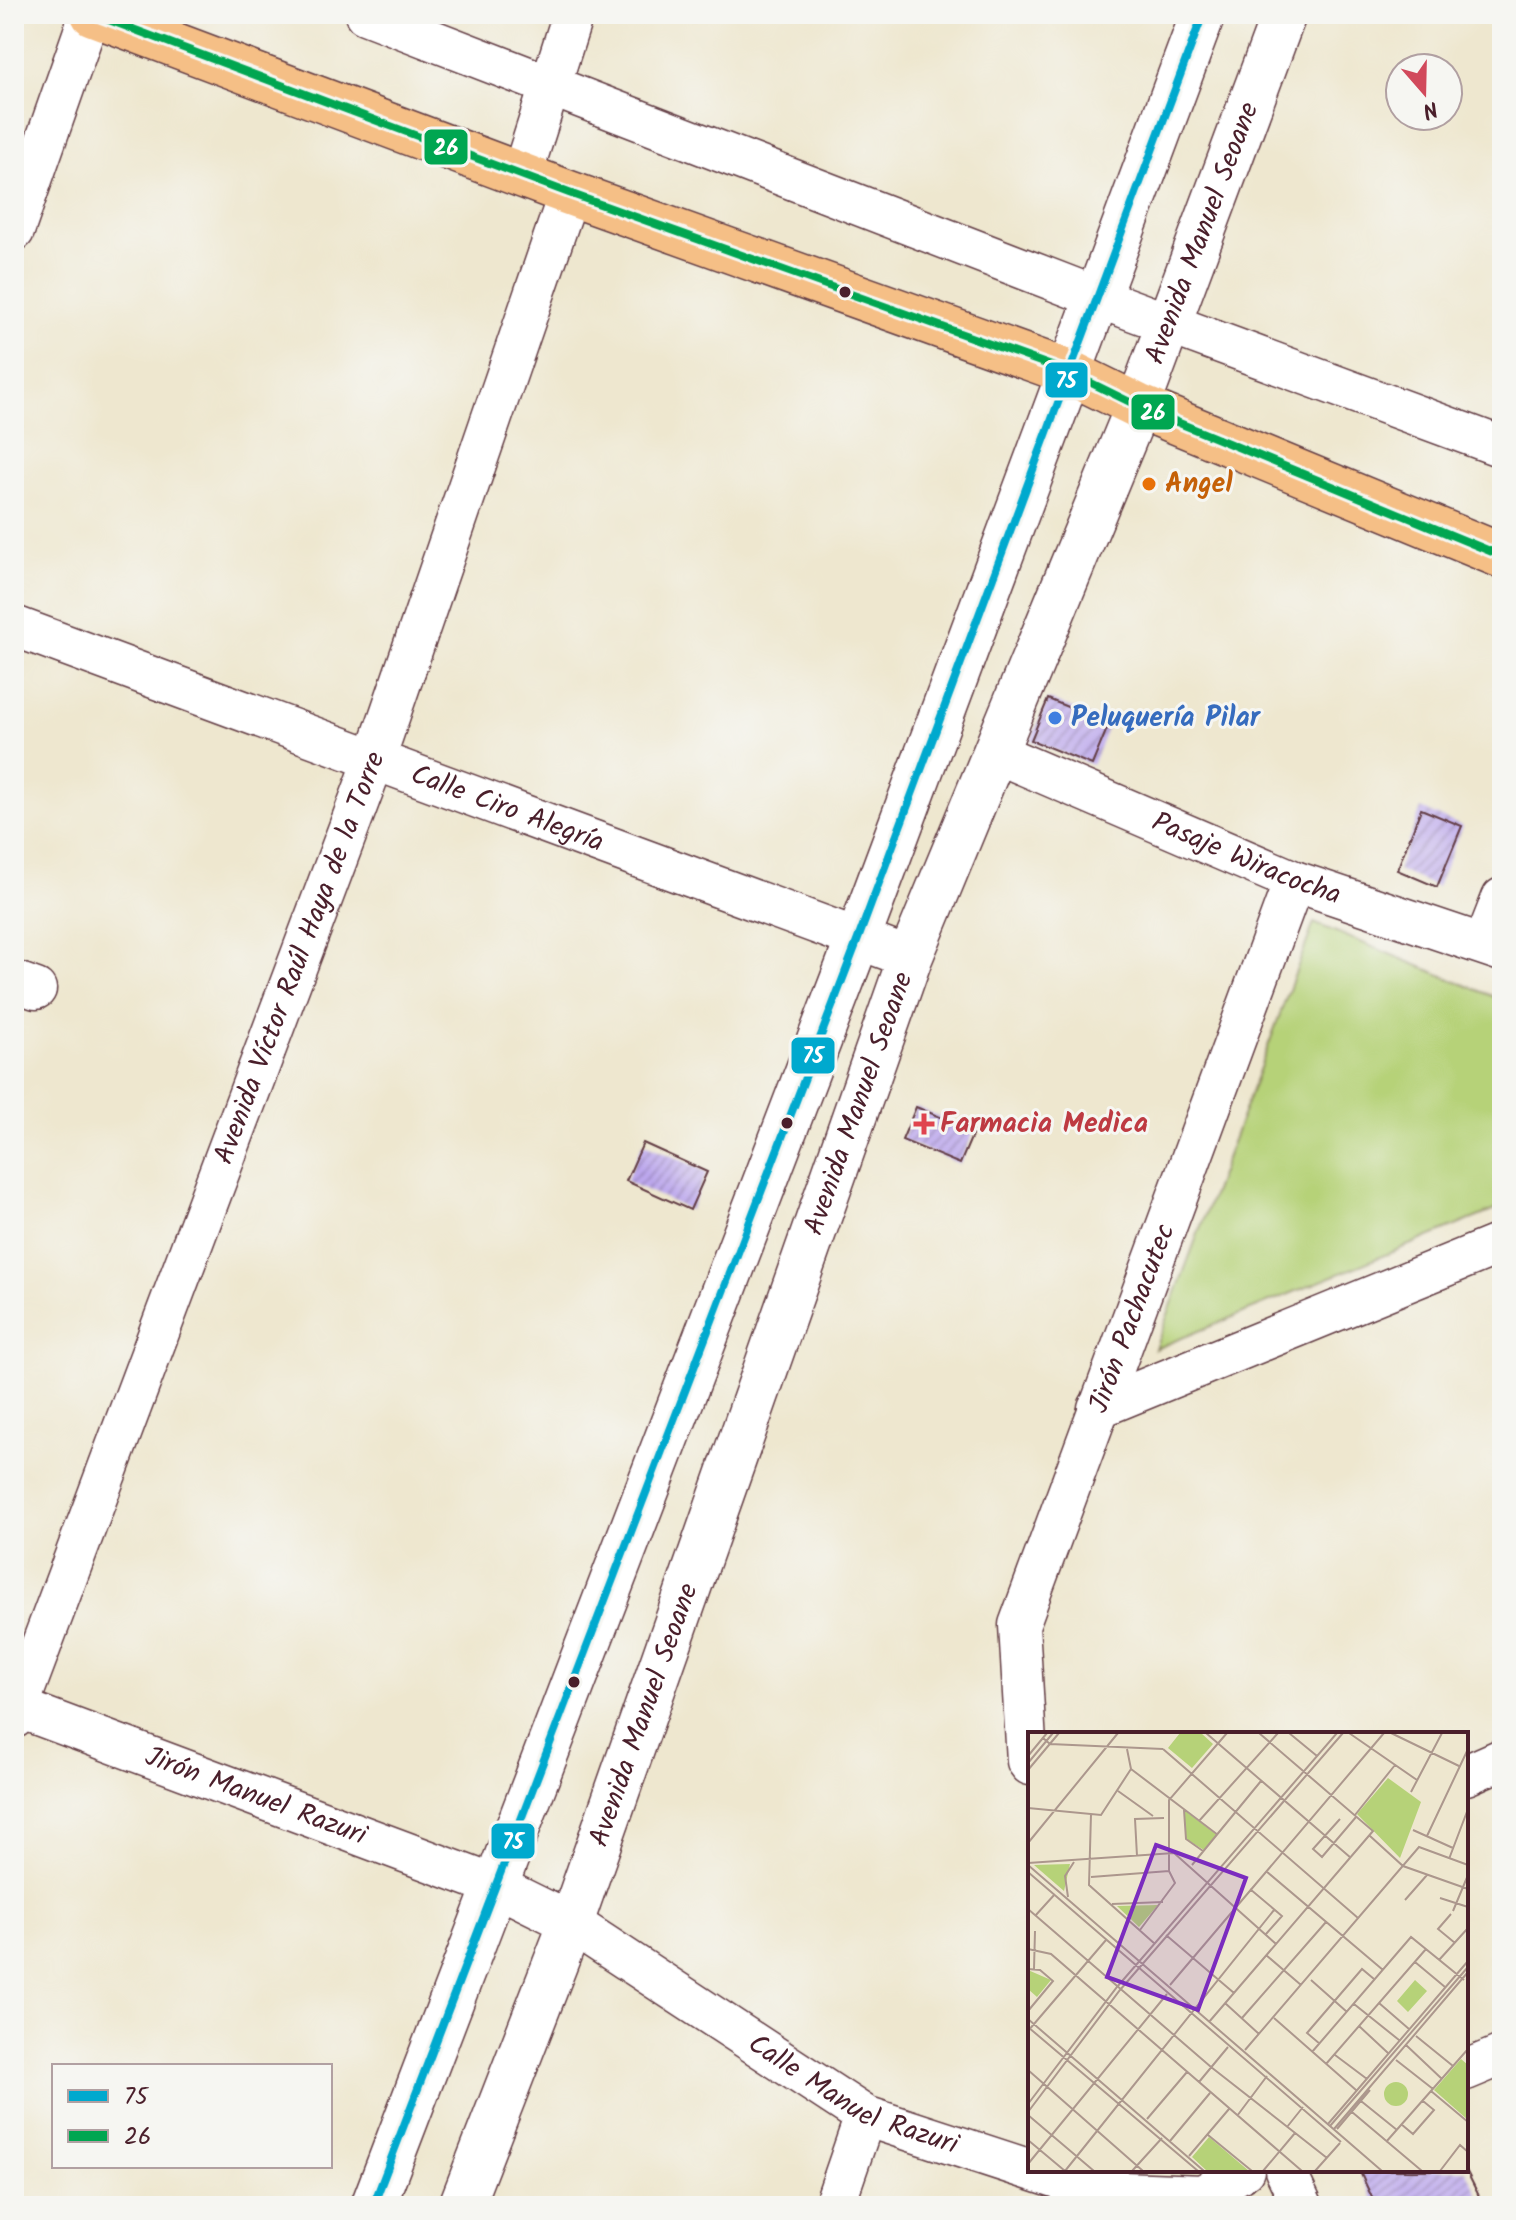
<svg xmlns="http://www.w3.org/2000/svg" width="1516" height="2220" viewBox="0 0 1516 2220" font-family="Kalam,sans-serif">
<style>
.park{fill:#b6d278;stroke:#807852;stroke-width:2}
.building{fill:url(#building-hatch)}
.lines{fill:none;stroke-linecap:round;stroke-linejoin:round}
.minor-casing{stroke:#633d44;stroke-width:43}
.tertiary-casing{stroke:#633d44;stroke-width:47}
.trunk-casing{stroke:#633d44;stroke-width:47}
.minor{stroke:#fff;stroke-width:40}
.tertiary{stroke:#fff;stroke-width:44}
.trunk{stroke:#f5bf86;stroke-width:44}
.bus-1-casing{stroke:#f6f6f2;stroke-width:14}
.bus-2-casing{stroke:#f6f6f2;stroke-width:14}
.bus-1{stroke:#00a9ce;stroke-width:8}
.bus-2{stroke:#00a651;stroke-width:8}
.bus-dot{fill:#4a1f2b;stroke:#f6f6f2;stroke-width:3}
.food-dot{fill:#e8710a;stroke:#f6f6f2;stroke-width:3}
.shop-dot{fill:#3f7fe0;stroke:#f6f6f2;stroke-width:3}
.health-dot{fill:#e0444e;stroke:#f6f6f2;stroke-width:3}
.labels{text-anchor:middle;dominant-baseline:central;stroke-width:6;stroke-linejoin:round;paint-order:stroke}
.street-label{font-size:28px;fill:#4a1f2b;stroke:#f6f6f2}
.food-label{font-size:28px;font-weight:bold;fill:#c56008;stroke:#f6f6f2;text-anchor:start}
.shop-label{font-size:28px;font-weight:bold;fill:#366cbe;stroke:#f6f6f2;text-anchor:start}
.health-label{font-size:28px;font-weight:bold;fill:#be3a42;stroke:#f6f6f2;text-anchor:start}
.inset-road{fill:none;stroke:#ac978d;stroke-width:2}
.view{fill:#7b2cbf;fill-opacity:0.15;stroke:#7b2cbf;stroke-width:4}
.inset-edge{fill:none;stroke:#4a1f2b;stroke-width:4}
.line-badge{stroke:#f6f6f2;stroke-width:3}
.badge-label{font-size:22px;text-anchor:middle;font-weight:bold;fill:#fff}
</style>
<defs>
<pattern id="building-hatch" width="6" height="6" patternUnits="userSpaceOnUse" patternTransform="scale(2)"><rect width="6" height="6" fill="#bca7ed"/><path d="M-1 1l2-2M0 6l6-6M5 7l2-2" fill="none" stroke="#9b87c0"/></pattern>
</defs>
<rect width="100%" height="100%" fill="#f6f6f2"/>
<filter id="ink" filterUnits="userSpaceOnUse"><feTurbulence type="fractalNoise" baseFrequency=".0125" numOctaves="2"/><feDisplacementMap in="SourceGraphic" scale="16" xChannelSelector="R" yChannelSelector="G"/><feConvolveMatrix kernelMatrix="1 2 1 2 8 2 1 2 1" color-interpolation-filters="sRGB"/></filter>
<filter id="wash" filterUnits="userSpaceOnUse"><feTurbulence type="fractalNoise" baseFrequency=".006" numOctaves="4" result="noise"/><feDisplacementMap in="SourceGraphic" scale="32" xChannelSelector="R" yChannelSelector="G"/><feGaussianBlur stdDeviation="1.8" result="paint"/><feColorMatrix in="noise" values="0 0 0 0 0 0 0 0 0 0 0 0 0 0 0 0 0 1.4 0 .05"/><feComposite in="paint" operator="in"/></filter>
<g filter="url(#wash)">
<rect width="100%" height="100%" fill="#eee7cf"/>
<path class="park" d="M1314,923l188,77v207l-347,142z"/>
<g id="blocks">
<g class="building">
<path d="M1048,699l61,25 -17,41 -61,-25z"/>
<path d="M1421,809l41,17 -25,61 -40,-17z"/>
<path d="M916,1107l58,24 -14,33 -58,-24z"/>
<path d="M643,1143l64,29 -17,38 -64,-29z"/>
<path d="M1359,2170h107l13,26 -22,10h-81z"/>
</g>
</g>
</g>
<g filter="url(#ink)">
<use href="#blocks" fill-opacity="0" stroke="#633d44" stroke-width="2"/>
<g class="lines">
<g class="minor-casing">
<g id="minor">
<path d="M365,14l734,284 403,149"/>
<path d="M522,174l51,-160"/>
<path d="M14,231l76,-217"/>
<path id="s1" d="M14,626l896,332"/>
<path id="s2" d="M996,753l298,128 208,70"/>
<path d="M1484,944l18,-46"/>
<path d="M14,981l22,8"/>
<path d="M1098,1408l404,-165"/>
<path id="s3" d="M14,1706l482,180 75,37 294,193 230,75 108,4 41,-25"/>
<path id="s4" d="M14,1718l360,-957 195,-568"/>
<path id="s5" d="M1030,1765l-3,-4 -8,-136 275,-744"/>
<path d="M1466,1775l36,-16"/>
<path d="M1466,2070l36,-15"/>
<path d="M1285,2170l17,36"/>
<path d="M834,2206l31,-90"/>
</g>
</g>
<g class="tertiary-casing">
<g id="tertiary">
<path d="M373,2206l485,-1267 345,-925"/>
<path id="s6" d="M461,2206l110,-283 339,-965 228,-552 146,-392"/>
</g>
</g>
<g class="trunk-casing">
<path id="trunk" d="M93,14l476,179 502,180 67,33 364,150"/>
</g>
<use href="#minor" class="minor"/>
<use href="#tertiary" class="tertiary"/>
<use href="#trunk" class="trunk"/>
<g class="bus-1-casing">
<path id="bus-1" d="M373,2206l485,-1267 345,-925"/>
</g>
<g class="bus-2-casing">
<path id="bus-2" d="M93,14l476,179 502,180 67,33 364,150"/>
</g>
<use href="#bus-1" class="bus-1"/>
<use href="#bus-2" class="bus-2"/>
</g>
</g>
<g class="bus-dot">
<circle cx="845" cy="292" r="7"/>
<circle cx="787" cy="1123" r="7"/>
<circle cx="574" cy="1682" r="7"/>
</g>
<circle class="food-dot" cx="1149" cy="484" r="8"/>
<circle class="shop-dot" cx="1055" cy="718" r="8"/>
<path class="health-dot" d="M920 1112h8v8h8v8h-8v8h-8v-8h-8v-8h8z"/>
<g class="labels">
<g class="street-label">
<text stroke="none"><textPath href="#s6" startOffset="2108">Avenida Manuel Seoane</textPath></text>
<text stroke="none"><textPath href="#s1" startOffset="526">Calle Ciro Alegría</textPath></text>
<text stroke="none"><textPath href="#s2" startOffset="272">Pasaje Wiracocha</textPath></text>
<text stroke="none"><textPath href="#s4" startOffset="812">Avenida Víctor Raúl Haya de la Torre</textPath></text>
<text stroke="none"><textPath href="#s6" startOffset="1172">Avenida Manuel Seoane</textPath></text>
<text stroke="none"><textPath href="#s5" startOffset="468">Jirón Pachacutec</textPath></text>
<text stroke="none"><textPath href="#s6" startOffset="524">Avenida Manuel Seoane</textPath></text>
<text stroke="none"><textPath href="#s3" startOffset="258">Jirón Manuel Razuri</textPath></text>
<text stroke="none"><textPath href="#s3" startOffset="930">Calle Manuel Razuri</textPath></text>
</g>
<g class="food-label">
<text x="1165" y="484">Angel</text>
</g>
<g class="shop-label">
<text x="1071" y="718">Peluquería Pilar</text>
</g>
<g class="health-label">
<text x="940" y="1124">Farmacia Medica</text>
</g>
</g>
<g transform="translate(1028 1732)">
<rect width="440" height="440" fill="#eee7cf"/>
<path d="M152,1h21l12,11 -21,24 -24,-20zM360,46l33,24 -21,56 -43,-44zM156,78l33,25 -13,15 -18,-11zM42,132l-6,27 -30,-26zM130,173l-19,22 -22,-21zM0,238l23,10 -14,17 -9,-8zM387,248l12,11 -19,21 -11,-11zM433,327l7,6v55l-34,-30zM356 362a12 12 0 1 1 24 0a12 12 0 1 1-24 0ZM181,405l40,34h-42l-15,-14z" fill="#b6d278"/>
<path class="inset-road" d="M178,1l145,125M261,1l28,23M321,1l68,47M363,1l68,33M15,6l7,6 113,5M99,17l4,20 87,66M135,17l195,169M0,24l19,-23M0,31l25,-30M0,38l31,-37M90,59l35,25M383,60l31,-59M0,76l73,7 30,-46M156,78l2,29 17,12M63,82l-2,71 66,59M327,83l40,-50M312,87l-27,30 9,8 34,-40M171,89l79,-88M385,98l40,18M342,104l33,30 65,23M399,104l41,-87M0,111l90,-110M109,124l-2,-37 29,-1M421,127l19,-50M0,131l146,-10 102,91M0,133l354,306M164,133l69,-84M238,139l117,99M0,140l313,270M63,145l78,-6M222,157l32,27 -16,18M40,165l-3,-21 9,-14M412,166l28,9M377,168l22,-25M84,172l51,-2M0,177l183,158 116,91M425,179l15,-36M423,182l-13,15 17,14M7,184l20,-22M112,198l35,-47 -6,-12v-71l58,-67M138,203l68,58M0,217l23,5 251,217M238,223l35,30M411,228l29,-32M387,230l30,25M0,237l12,1 13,11 -25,30M6,237l1,-38M283,248l36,32M142,253l214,-252M197,271l34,31M351,271l30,26M326,272l45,36M214,286l84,-96M246,286l82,72M0,287l176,152M181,290l164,-191 -114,-98M331,294l29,27M0,295l170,144M0,299l78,-91M388,304l37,30M292,312l-13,-11 55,-64 12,10M378,313l36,34M217,318l174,-203 49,18M284,320l99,-115 53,43M307,323l32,24M368,328l37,29M298,332l100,-115M0,338l115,101M171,350l29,-35M403,359l37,31M333,369l36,29M0,372l89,-117 220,-254M0,380l92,-122 223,-257M324,380l70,59M0,383l66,56M209,384l30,-40M119,387l40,-47M300,392l140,-163M373,392l12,10 21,-24 -11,-9M302,394l138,-159M259,395l16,-20M306,397l134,-157M309,397l33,-39M180,403l44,36M0,408l37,31M142,409l40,-48M358,410l82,-93M161,424l40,-47M0,432l139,-170M37,439l209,-261M104,439l30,-33M235,439l32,-38M287,439l25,-28M412,439l20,-26 8,7"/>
<path class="view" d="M128,113l90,33 -48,132 -91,-33z"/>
<rect width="440" height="440" class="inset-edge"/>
</g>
<g class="line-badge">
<rect x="423" y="128" width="46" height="38" rx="8" fill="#00a651"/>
<rect x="1044" y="361" width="45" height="38" rx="8" fill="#00a9ce"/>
<rect x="1130" y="393" width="46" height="38" rx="8" fill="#00a651"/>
<rect x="790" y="1036" width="46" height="39" rx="8" fill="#00a9ce"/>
<rect x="490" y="1822" width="46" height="38" rx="8" fill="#00a9ce"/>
</g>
<g class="badge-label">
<text x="446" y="155">26</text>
<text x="1066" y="388">75</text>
<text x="1153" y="420">26</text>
<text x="813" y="1063">75</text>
<text x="513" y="1849">75</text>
</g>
<rect width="1516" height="2220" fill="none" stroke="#f6f6f2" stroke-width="48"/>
<rect x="52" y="2064" width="280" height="104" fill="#f6f6f2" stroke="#b1a0a2" stroke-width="2"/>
<rect x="68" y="2090" width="40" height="12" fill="#00a9ce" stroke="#b1a0a2" stroke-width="2"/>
<text x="124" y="2104" font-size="24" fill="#4a1f2b">75</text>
<rect x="68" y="2130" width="40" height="12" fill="#00a651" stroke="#b1a0a2" stroke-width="2"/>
<text x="124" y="2144" font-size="24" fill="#4a1f2b">26</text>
<g transform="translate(1424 92) rotate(160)"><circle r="38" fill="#f6f6f2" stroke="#b1a0a2" stroke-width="2"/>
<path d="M0-6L14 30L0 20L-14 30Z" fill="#d1495b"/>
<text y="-12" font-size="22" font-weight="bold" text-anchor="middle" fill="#4a1f2b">N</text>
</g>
</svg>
